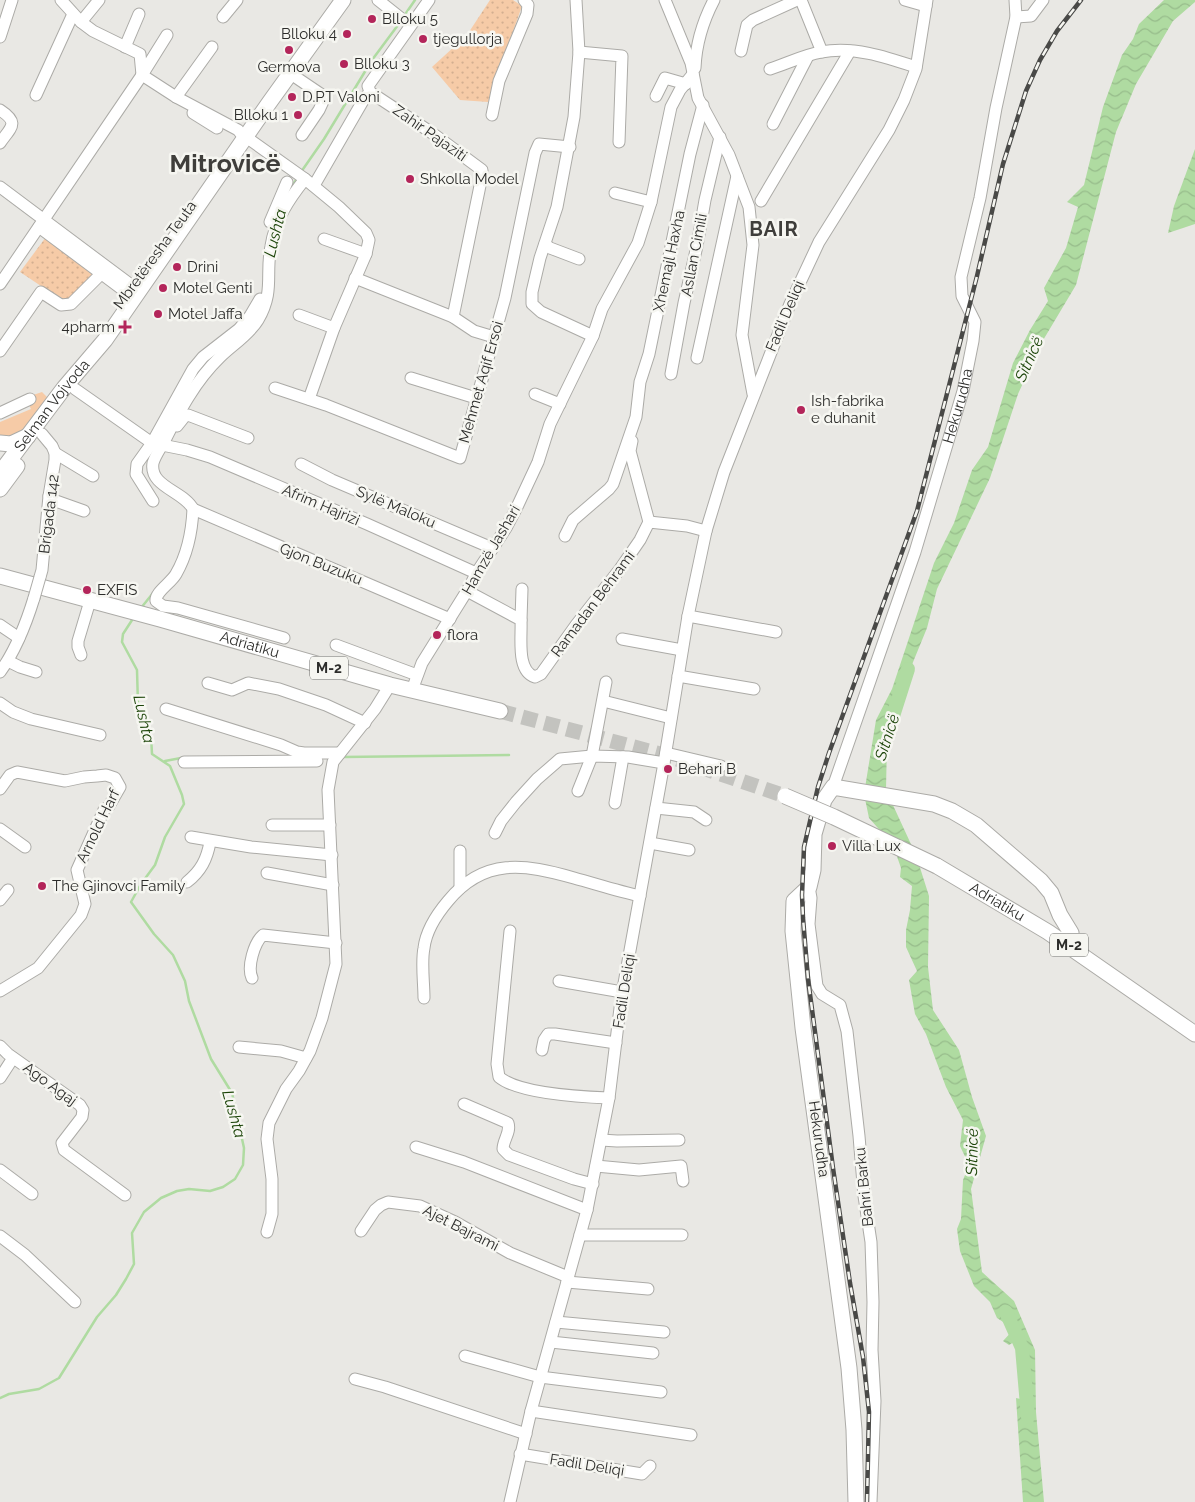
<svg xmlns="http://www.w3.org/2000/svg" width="1195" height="1502" viewBox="0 0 1195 1502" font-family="Raleway,sans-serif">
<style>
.grass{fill:#f6cba7}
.park{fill:url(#park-dots)}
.water{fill:url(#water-waves)}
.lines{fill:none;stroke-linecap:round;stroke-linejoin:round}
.stream{stroke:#afdba1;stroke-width:2.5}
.river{stroke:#afdba1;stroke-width:14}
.major-tunnel{stroke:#c3c3bf;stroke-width:15;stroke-dasharray:15 8;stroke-linecap:butt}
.minor-casing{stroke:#acaba7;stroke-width:13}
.major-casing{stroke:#acaba7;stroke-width:17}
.minor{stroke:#fff;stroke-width:11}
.major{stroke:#fff;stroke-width:15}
.rail-casing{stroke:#494947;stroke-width:4.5}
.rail{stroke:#f6f6f1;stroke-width:2.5;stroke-dasharray:8;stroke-linecap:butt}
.minor-bridge-casing{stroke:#acaba7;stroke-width:13;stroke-linecap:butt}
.major-bridge-casing{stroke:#acaba7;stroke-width:17;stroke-linecap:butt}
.minor-bridge{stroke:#fff;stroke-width:11}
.major-bridge{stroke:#fff;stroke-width:15}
.poi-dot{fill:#b3255a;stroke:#f6f6f1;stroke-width:2}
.labels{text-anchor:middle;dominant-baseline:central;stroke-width:5;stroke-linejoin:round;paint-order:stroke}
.shield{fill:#f6f6f1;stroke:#696966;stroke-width:1}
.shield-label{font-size:14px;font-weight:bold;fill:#2d2d2b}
.poi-label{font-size:15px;fill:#2d2d2b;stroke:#f6f6f1;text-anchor:start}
.street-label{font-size:15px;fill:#2d2d2b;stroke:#f6f6f1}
.water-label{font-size:16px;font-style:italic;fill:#1b4408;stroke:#f6f6f1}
.district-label{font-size:20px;font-weight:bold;letter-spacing:1px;fill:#3f3e3b;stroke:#f6f6f1}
.town-label{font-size:25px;font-weight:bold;fill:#3f3e3b;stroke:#f6f6f1}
</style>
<defs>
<pattern id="park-dots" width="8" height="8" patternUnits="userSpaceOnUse" patternTransform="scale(1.25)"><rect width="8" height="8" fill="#f6cba7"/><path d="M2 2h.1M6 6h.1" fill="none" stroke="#d3af90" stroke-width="1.8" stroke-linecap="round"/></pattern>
<pattern id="water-waves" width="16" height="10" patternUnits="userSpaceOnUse" patternTransform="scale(1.25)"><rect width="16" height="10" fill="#afdba1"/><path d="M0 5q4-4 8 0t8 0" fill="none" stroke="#97bc8b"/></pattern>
</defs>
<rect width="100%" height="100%" fill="#e9e8e4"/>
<path class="grass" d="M42,392l6,6 -31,40 -17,2v-18l31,-13 -2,-4 6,-4 -2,-6z"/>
<g class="park">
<path d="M490,0h23l9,6 -34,96 -28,-2 -28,-33 35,-32z"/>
<path d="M46,237l48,39 -29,26 -45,-30z"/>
</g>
<g class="water">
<path d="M1164,0h31v2l-22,19 -37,63 -20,48 -40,153 -34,57 -24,52 -28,84 -53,111 -10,39 -34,83 -6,31 -1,48 30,65 13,41 -1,71 5,43 26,40 13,47 14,39 -15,53 11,83 32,29 21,49 1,62 8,90h-21l-7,-104 9,2 6,-9 -4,-16 -9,-2 3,-17 -7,-14 -5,3 -6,-4 11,-12 -17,-11 -7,-16 -16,-16 -14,-35 -3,-22 4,-10 2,-39 6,-15 -9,-19 3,-26 -17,-33 -20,-53 -11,-20 -6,-34 8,-9 -11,-24v-17l4,-20 2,-24 -12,-9 1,-9 -8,-23 -24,-27 -5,-24 12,-74 16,-31 42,-126 20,-40 18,-53 16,-23 25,-84 17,-33 18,-29 -4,-13 22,-40 12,-41 -11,-5 17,-17 19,-78 19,-52 11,-16 6,-15z"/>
<path d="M1195,149v75l-27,9 6,-27z"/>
</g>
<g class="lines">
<g class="stream">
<path d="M404,16l11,-16"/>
<path d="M301,172l23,-33 48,-79 29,-39"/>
<path d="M290,189l8,-12"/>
<path d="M141,608l12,-15"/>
<path d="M343,757l166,-2"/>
<path d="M165,761l16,-3"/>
<path d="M0,1398l9,-4 30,-5 20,-11 38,-61 19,-22 10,-16 8,-15 -2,-31 12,-21 17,-14 16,-7 12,-2 21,2 13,-4 12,-8 8,-14 1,-17 -12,-55 -21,-34 -22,-58 -4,-20 -12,-26 -19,-21 -23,-32 10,-18 14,-19 10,-28 19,-33 -2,-9 -12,-29 -18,-12 -1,-19 -8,-21 -5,-9 -1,-35 -15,-28 1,-8 11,-17"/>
</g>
<g class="river">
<path d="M885,741l23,-72"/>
<path d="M1006,1312l16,36 6,69"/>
</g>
<path class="major-tunnel" d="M500,711l171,46 114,39"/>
<g class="minor-casing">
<g id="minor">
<path d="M61,0l20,22 12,9 47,23 2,21"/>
<path d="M378,0l24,19"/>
<path d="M429,0l-61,86 2,6 62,41 50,37v6l-29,141"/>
<path d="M576,0l3,52 -5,65 -17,90 -17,51 -8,34v12l9,8 52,24"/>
<path d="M665,0l26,63 7,35 31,57 20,52 4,38 -11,90 11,59"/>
<path d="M801,0l21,52"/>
<path d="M905,0l21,6"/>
<path d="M223,17l14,-17"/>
<path d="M1016,17l15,-1 12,-16"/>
<path d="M81,22l18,-22"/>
<path d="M0,37l12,-37"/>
<path d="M125,47l14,-33"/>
<path d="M741,51l6,-26 6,-5 44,-20"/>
<path d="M579,52l43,4 -3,86"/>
<path d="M695,68c1,-24 8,-47 19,-68"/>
<path d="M770,69c16,-5 34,-14 51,-17 33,-6 65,5 95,15"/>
<path d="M291,74l34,23 -6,13 -17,25"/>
<path d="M142,75l34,22 62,33 4,5"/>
<path d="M36,95l37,-81"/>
<path d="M656,96l9,-18 21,6"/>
<path d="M176,97l36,-50"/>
<path d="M0,110c20,13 11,17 0,33"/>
<path d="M193,113l24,15"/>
<path d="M492,115l7,-34 28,-67 1,-9 -4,-5"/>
<path d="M773,124l35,-68"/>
<path d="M246,137l59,42 34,28 27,26 3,7 -3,14 -32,74 -25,71"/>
<path d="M313,185l3,-3 48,-83 6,-7"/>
<path d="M0,187l139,104"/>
<path d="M615,193l36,9"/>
<path d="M761,201l89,-150"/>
<path d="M270,222l17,-40"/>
<path d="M39,227l95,71"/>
<path d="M324,239l42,15"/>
<path d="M545,244l5,4 29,11"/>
<path d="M355,278l98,39 21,14 20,6"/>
<path d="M0,284l142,-209 25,-40"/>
<path d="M299,315l35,13"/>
<path d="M0,351l41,-59 20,13 10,-1 30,-30"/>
<path d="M697,358l40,-182"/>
<path d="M671,374l13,-71 13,-57 8,-46 15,-63"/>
<path d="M411,378l65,20"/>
<path d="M275,388l51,17 134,53 45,-160 30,-145 4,-9 31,3"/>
<path d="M75,389l77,54 35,7 23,7 157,67 109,49"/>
<path d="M535,394l25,10"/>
<path d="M0,413l30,-14"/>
<path d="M177,426l8,-10 3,-1 60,23"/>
<path d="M632,441l-2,10 19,71"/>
<path d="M55,453l38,23"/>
<path d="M301,464l31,16 160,68"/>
<path d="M49,496l4,4 31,11"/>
<path d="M153,501l-17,-27 1,-10 15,-21 41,-74 10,-12 36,-28 11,-13 10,-17"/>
<path d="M193,509l257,110"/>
<path d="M565,536l8,-16 36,-31 4,-5 23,-67 4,-35 9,-28 41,-200 13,-49"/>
<path d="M40,577l2,-7 7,-74 6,-36v-7l-3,-7 -10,-12"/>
<path d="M467,591l54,29c1,17 -5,51 14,57l6,-3 35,-49 44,-56 20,-29 9,-18 38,4 19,5"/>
<path d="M688,616l88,16"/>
<path d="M521,620l1,-31"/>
<path d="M0,625l19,13"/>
<path d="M284,638l-106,-30 -15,-2 -7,-5c-1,-9 15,-18 20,-27 11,-19 16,-43 17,-65 -9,-18 -44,-22 -40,-46 2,-7 7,-14 11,-21 15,-30 31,-61 56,-85 12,-12 29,-22 38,-37 17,-29 7,-46 13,-74 4,-26 18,-47 34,-67"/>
<path d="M622,639l60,11"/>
<path d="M336,645l81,30"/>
<path d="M81,655l-3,-8v-6l12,-40"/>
<path d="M8,661l12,6 16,5"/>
<path d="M0,672c16,-22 26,-48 34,-74"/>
<path d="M678,676l76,13"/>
<path d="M208,683l24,7 16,-7 31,6 47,16 39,18"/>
<path d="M412,690l10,-27 48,-77 7,-14 29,-44 11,-21 21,-45 12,-38 43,-88 9,-27 36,-66 13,-41 20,-95 9,-17 13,-16"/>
<path d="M603,701l68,17"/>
<path d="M0,703l13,9 18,7 69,16"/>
<path d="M166,709l115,36 16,7 7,1h36"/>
<path d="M666,753l55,13"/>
<path d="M184,762l133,-1"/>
<path id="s1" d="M833,787l82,-235 48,-161 10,-50 2,-19 -13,-26 -1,-19 19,-79 16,-90 20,-91 -1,-17"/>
<path d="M0,789l10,-14 7,-3 48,9 19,-4 13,-1 9,-1 9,3 5,9 -11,19 -5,4 -27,60 8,34 -4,11 -43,53 -38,23"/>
<path d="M578,791l14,-35 14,-74"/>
<path d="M615,803l8,-46"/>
<path d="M656,808l38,4 12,8"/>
<path d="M272,825h58"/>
<path d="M0,829l25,18"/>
<path d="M495,833l6,-12 15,-19 21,-23 23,-20 32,-3 36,1 36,6"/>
<path d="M191,837l60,10 81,8"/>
<path d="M650,843l39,7"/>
<path d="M267,873l66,12"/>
<path d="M187,882c14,-11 20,-23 23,-40"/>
<path d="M809,887l2,11 -2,26 8,62 5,8 18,11 7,26 12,105 5,60 7,46 2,60 -1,48 3,51 -4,101"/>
<path d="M460,888v-37"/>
<path d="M0,900l8,-10"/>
<path d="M510,931l-13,133 2,13c20,17 83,20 110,21"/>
<path d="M252,978c-5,-11 2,-35 11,-43l73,8"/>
<path d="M559,981l63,11"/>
<path d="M424,998c0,-15 -3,-36 0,-50 2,-17 13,-34 24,-47 36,-44 77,-37 126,-23 22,6 44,13 66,18"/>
<path d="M0,1046l8,8 72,51 3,5 -1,7 -20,26 2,7 61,45"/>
<path d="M239,1047l42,4 25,7"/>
<path d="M542,1050l2,-10 4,-6h7l61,9"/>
<path d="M0,1078l13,-20"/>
<path d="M464,1104l44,19c3,9 -5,17 -5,26l6,6 65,24 19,5"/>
<path d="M601,1140l16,1 62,-1"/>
<path d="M416,1147l48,15 123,48"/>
<path d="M596,1166l43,4 42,-4 2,15"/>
<path d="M0,1170l32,24"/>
<path d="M361,1231l14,-21 6,-5 7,-3 32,4 35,16 55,31 58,24"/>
<path d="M267,1232l5,-18v-35l-5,-40 2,-16 17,-34 13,-18 11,-20 12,-33 14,-54 -8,-174 5,-28 42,-53 15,-24"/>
<path d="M580,1235h102"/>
<path d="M0,1236l25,19 50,47"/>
<path d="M567,1282l81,7"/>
<path d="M556,1322l108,10"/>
<path d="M551,1342l102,11"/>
<path d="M465,1356l75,21 121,15"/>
<path d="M355,1379l30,8 141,47"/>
<path d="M531,1411l160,24"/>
<path d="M520,1454l122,20 8,-8"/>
<path d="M510,1502l21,-91 56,-201 22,-112 12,-98 43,-237 24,-147 18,-85 18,-59 66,-168 29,-62 70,-112 15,-30 12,-31 11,-69"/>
</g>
</g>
<g class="major-casing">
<g id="major">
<path d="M0,443l11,1 17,-8"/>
<path id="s2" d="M0,473l64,-85 41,-48 164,-237 74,-103"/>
<path d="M0,489l17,-23"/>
<path id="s3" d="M0,576l160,43 230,66 110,26"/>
<path id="s4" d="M937,866l111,66 147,102"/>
<path d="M856,1502l-2,-72 -5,-62 -46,-340 -10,-97 1,-30 15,-14 4,-17 1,-36 10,-34 9,-13 101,17 18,7 24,14 65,56 10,12 9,22 11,18 -2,4 -8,3"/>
</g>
</g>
<use href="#minor" class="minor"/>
<use href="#major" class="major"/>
<g class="rail-casing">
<path id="rail" d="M867,1502l2,-90 -6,-55 -13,-74 -17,-115 -25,-189 -5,-61 -1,-23 2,-48 14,-60 11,-34 88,-242 60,-235 26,-112 23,-73 14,-31 17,-29 24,-31"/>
</g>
<use href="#rail" class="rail"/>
<g class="minor-bridge-casing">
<path id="minor-bridge" d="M34,598l6,-21"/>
</g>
<g class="major-bridge-casing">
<path id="major-bridge" d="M785,796l49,21 103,49"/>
</g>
<use href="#minor-bridge" class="minor-bridge"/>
<use href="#major-bridge" class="major-bridge"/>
</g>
<g class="poi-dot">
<circle cx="372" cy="19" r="5"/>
<circle cx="347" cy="34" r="5"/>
<circle cx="423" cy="39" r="5"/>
<circle cx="289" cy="50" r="5"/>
<circle cx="344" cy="64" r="5"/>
<circle cx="292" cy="97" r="5"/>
<circle cx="298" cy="115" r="5"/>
<circle cx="410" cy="179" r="5"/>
<circle cx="177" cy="267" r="5"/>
<circle cx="163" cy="288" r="5"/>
<circle cx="158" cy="314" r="5"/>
<path d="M122.5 319.5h5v5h5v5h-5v5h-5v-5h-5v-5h5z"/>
<circle cx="801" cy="410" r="5"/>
<circle cx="87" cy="590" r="5"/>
<circle cx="437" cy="635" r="5"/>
<circle cx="668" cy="769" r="5"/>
<circle cx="832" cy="846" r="5"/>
<circle cx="42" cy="886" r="5"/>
</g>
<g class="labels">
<g class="shield">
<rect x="310" y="656.5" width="38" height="23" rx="4"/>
<rect x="1050" y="933.5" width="38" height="23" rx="4"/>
</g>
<g class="shield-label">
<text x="329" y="668">M-2</text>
<text x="1069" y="945">M-2</text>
</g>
<g class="poi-label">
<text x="382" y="19">Blloku 5</text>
<text x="337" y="34" text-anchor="end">Blloku 4</text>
<text x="433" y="39">tjegullorja</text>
<text x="354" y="64">Blloku 3</text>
<text x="289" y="67" text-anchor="middle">Germova</text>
<text x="302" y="97">D.P.T Valoni</text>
<text x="288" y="115" text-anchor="end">Blloku 1</text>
<text x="420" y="179">Shkolla Model</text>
<text x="187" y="267">Drini</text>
<text x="173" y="288">Motel Genti</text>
<text x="168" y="314">Motel Jaffa</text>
<text x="115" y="327" text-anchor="end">4pharm</text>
<text x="811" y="401">Ish-fabrika<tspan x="811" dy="17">e duhanit</tspan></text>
<text x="97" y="590">EXFIS</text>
<text x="447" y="635">flora</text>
<text x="678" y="769">Behari B</text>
<text x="842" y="846">Villa Lux</text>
<text x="52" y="886">The Gjinovci Family</text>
</g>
<g class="street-label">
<text transform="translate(430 133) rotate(35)">Zahir Pajaziti</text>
<text transform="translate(155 255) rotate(-54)">Mbretëresha Teuta</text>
<text transform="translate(694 255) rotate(-79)">Asllan Cimili</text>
<text transform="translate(669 261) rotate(-78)">Xhemajl Haxha</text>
<text transform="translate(785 316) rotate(-67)">Fadil Deliqi</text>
<text transform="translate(481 382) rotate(-74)">Mehmet Aqif Ersoi</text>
<text stroke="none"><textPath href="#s2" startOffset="85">Selman Vojvoda</textPath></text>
<text stroke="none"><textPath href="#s1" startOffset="401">Hekurudha</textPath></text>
<text transform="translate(321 505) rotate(23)">Afrim Hajrizi</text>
<text transform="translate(396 507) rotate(23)">Sylë Maloku</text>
<text transform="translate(49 514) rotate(-83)">Brigada 142</text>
<text transform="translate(491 550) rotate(-60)">Hamzë Jashari</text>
<text transform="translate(321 564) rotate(22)">Gjon Buzuku</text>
<text transform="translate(593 604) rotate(-53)">Ramadan Behrami</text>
<text stroke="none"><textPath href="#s3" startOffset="259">Adriatiku</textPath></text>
<text transform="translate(98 826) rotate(-64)">Arnold Harf</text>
<text stroke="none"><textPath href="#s4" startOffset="70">Adriatiku</textPath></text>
<text transform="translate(624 991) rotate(-81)">Fadil Deliqi</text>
<text transform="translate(50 1084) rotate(36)">Ago Agaj</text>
<text transform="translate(819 1139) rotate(82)">Hekurudha</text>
<text transform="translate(864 1187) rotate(-96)">Bahri Barku</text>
<text transform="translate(461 1228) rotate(27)">Ajet Bajrami</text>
<text transform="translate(587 1465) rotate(9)">Fadil Deliqi</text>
</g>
<g class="water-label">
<text transform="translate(275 233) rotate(-76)">Lushta</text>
<text transform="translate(1029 359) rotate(-66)">Sitnicë</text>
<text transform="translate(144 719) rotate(77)">Lushta</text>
<text transform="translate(887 737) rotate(-72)">Sitnicë</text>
<text transform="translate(234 1114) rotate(74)">Lushta</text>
<text transform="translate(972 1152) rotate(-89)">Sitnicë</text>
</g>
<g class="district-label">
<text x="774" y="229">BAIR</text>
</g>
<g class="town-label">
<text x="225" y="163">Mitrovicë</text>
</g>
</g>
</svg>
